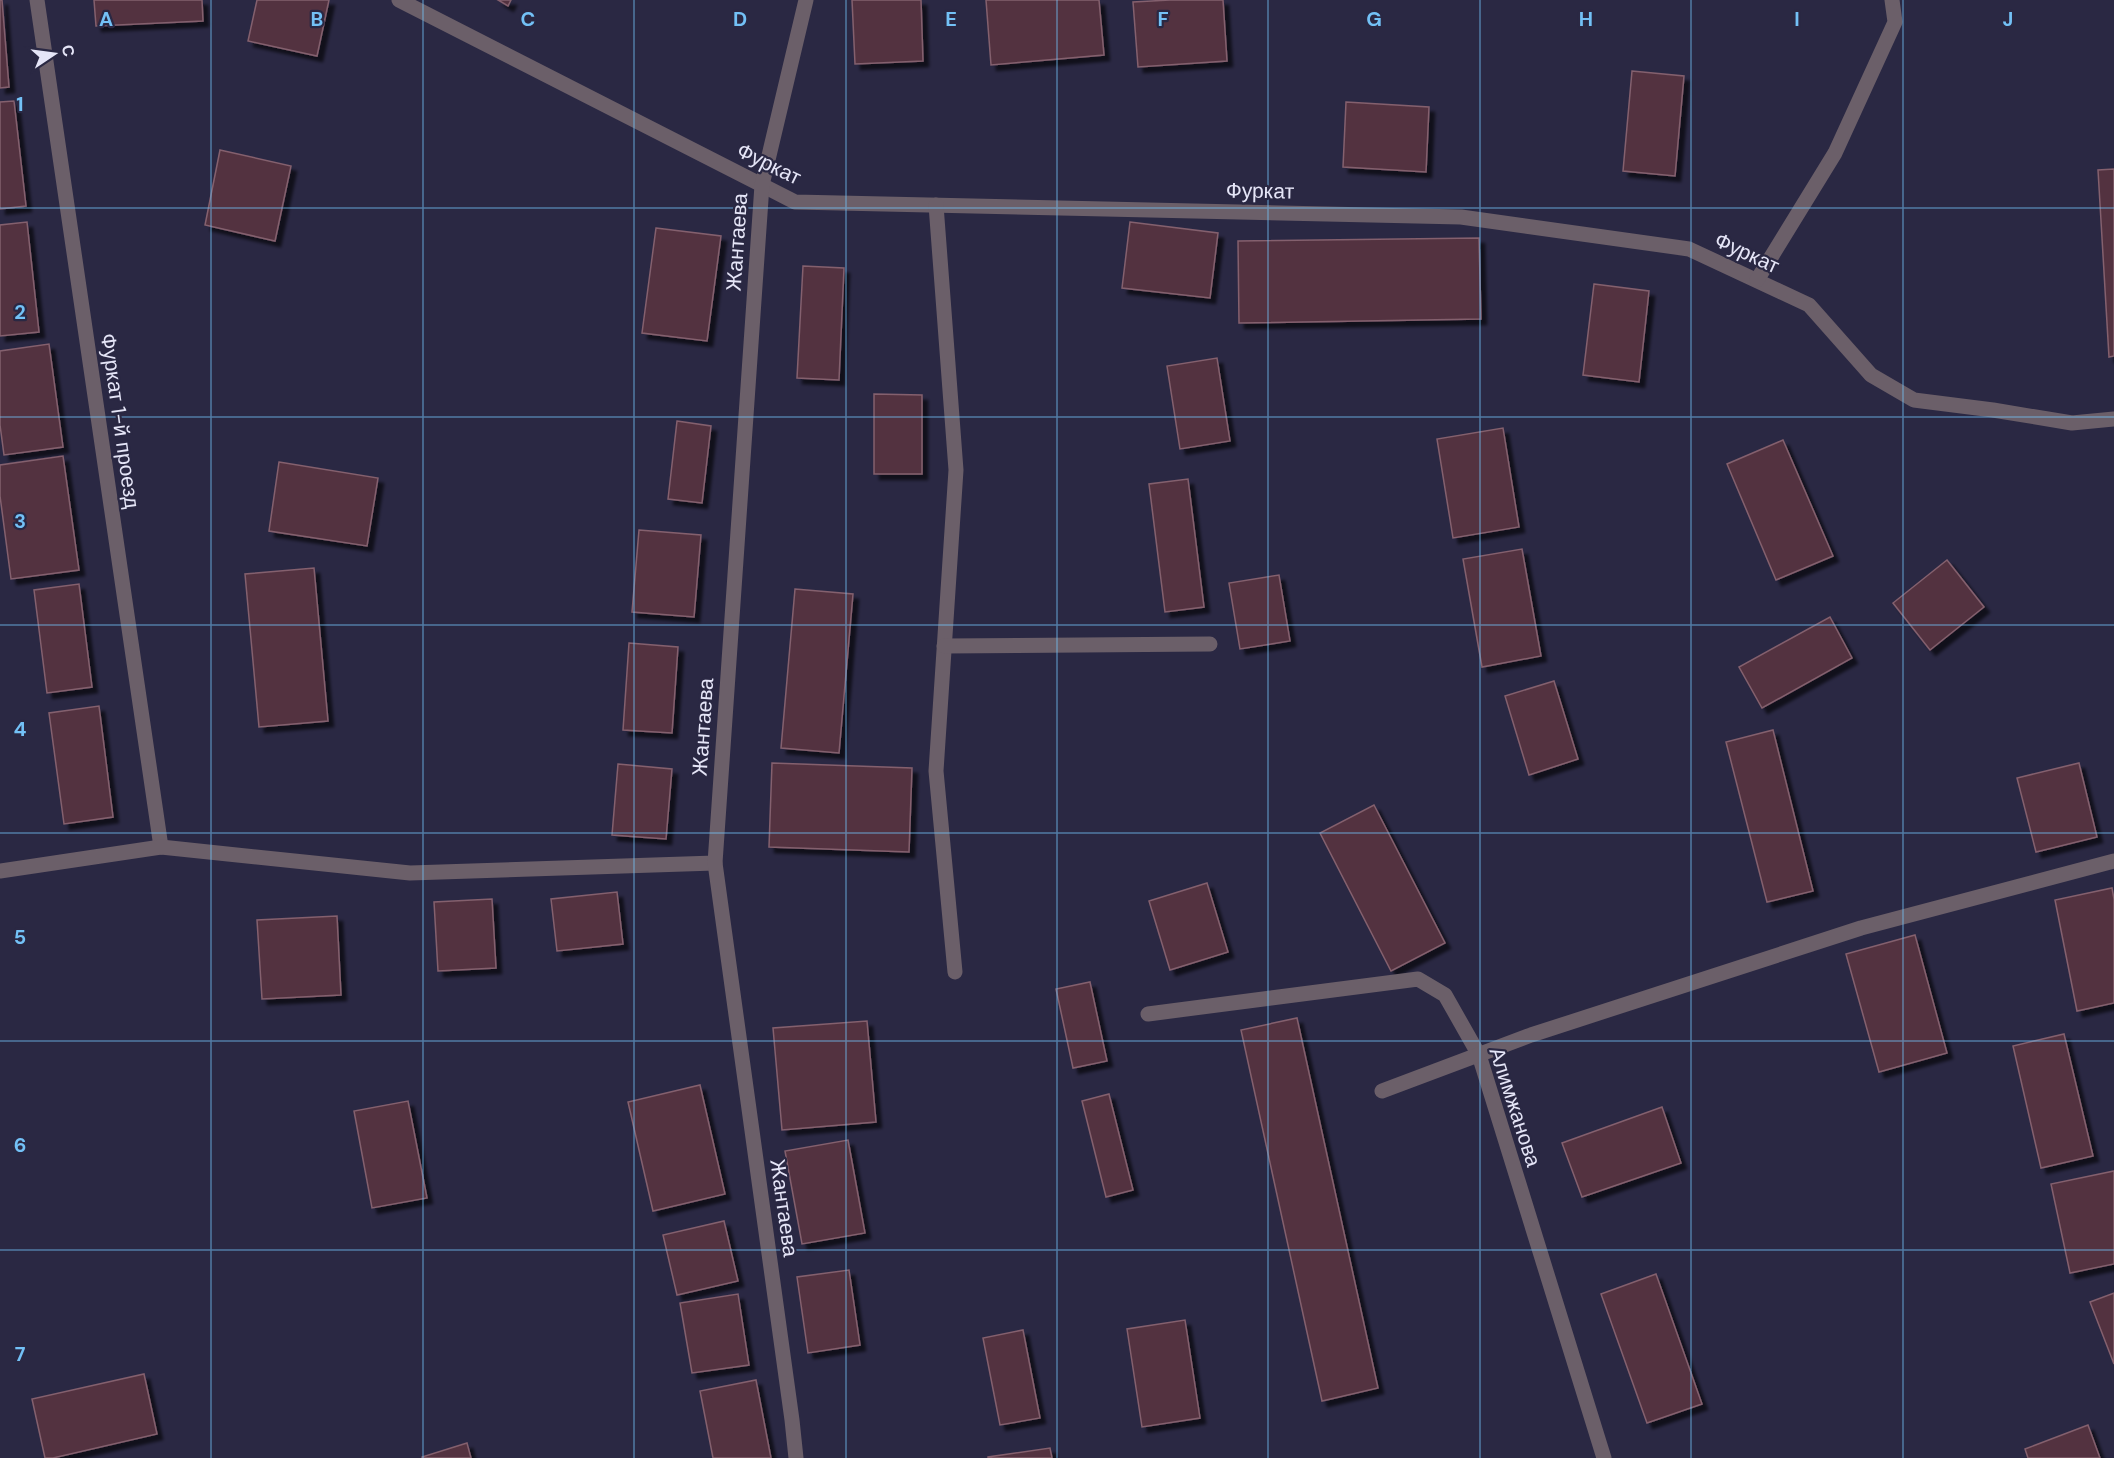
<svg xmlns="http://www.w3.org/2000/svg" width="2114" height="1458" viewBox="0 0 2114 1458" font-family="'DM Sans',sans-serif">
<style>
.building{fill:#533340;stroke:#84606e;stroke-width:1.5;filter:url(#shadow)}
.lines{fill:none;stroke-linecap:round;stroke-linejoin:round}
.minor{stroke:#6b5f69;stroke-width:15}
.grid{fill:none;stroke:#73c1f6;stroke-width:1.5;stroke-opacity:0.55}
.labels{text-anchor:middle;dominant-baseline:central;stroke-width:4.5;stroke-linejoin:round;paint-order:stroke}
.street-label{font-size:21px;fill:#e5e5f7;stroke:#2a2843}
.grid-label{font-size:20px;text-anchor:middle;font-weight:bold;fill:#73c1f6;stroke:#2a2843;stroke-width:4.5;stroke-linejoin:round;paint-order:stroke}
</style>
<defs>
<filter id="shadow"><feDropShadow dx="5.5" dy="5.5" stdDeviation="1.5" flood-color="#0009"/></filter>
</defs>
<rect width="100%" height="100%" fill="#2a2843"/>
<g class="building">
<path d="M0,0h2l7,87 -9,1z"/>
<path d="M94,0h108l1,21 -107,5z"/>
<path d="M257,0h72l-12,56 -69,-15z"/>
<path d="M498,0h13l-3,6z"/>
<path d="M852,0h69l2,61 -68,3z"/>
<path d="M986,0h113l5,55 -113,10z"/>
<path d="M1170,0h53l4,61 -89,6 -5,-65z"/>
<path d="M1632,71l52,5 -9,100 -52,-5z"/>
<path d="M14,101l12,105 -26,3v-107z"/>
<path d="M1346,102l83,5 -3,65 -83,-5z"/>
<path d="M220,150l71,16 -16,75 -70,-16z"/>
<path d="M2114,169v187l-5,1 -11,-187z"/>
<path d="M27,222l12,110 -39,4v-111z"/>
<path d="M1130,222l88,11 -8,65 -88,-10z"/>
<path d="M656,228l65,8 -14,105 -65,-8z"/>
<path d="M1479,238l2,81 -242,4 -1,-82z"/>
<path d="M803,266l41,2 -5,112 -42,-2z"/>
<path d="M1594,284l55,7 -10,91 -56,-7z"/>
<path d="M49,344l14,103 -59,8 -4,-30v-74z"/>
<path d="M1217,358l13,83 -50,8 -13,-83z"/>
<path d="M874,394l48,1v79h-48z"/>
<path d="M677,421l34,5 -9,77 -34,-4z"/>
<path d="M1503,428l16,99 -66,11 -16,-99z"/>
<path d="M1783,440l50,116 -57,24 -49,-116z"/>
<path d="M63,456l16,114 -68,9 -11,-83v-31z"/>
<path d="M279,462l99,16 -11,68 -98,-15z"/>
<path d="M1188,479l16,128 -39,5 -16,-128z"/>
<path d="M639,530l62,5 -7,82 -62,-5z"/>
<path d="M1522,549l19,107 -59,11 -19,-108z"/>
<path d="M1947,560l37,47 -54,43 -37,-47z"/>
<path d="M314,568l14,153 -69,6 -14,-153z"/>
<path d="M1279,575l11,66 -50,8 -11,-66z"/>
<path d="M79,584l13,103 -45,6 -13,-103z"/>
<path d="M795,589l58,5 -14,159 -58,-5z"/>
<path d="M1830,617l22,41 -90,50 -23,-41z"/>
<path d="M629,643l49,4 -6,86 -49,-3z"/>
<path d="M1554,681l24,78 -49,16 -24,-79z"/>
<path d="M99,706l14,111 -49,7 -15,-111z"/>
<path d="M1773,730l40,161 -46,11 -41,-160z"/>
<path d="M772,763l140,5 -3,84 -140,-5z"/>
<path d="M2079,763l18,74 -61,15 -19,-74z"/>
<path d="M618,764l54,5 -6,70 -54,-4z"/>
<path d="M1374,805l71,138 -54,28 -71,-138z"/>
<path d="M1207,883l21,69 -58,18 -21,-69z"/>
<path d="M2112,888l2,11v104l-37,8 -22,-111z"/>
<path d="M617,892l6,52 -66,7 -6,-52z"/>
<path d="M492,899l4,69 -58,3 -4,-69z"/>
<path d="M337,916l4,79 -79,4 -5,-79z"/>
<path d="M1915,935l32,118 -68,19 -33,-118z"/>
<path d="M1090,982l17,79 -34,7 -17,-79z"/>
<path d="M1297,1018l81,370 -56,13 -81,-371z"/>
<path d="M867,1021l9,101 -94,8 -9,-102z"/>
<path d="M2064,1034l29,122 -52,12 -28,-122z"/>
<path d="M700,1085l25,109 -72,17 -25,-109z"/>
<path d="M1109,1094l24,96 -27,7 -24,-96z"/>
<path d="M408,1101l19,97 -55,10 -18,-97z"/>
<path d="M1662,1107l19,56 -99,34 -20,-54z"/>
<path d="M848,1140l17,93 -63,11 -17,-93z"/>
<path d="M2114,1171v93l-44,9 -19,-89z"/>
<path d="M724,1221l14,60 -61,14 -14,-60z"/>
<path d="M849,1270l11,75 -52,8 -11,-76z"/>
<path d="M1656,1274l46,130 -55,19 -46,-129z"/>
<path d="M2114,1293v71l-24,-62z"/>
<path d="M738,1294l11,71 -57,8 -12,-70z"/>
<path d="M1185,1320l15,98 -58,9 -15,-98z"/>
<path d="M1023,1330l17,88 -40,7 -17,-87z"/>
<path d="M144,1374l13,60 -104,24h-8l-13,-59z"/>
<path d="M756,1380l15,78h-58l-13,-67z"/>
<path d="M2088,1425l12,33h-72l-3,-9z"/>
<path d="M467,1443l4,15h-49v-1z"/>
<path d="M1050,1448l2,10h-64v-1z"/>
</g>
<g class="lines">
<g class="minor">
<path d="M37,0l124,847"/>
<path d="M399,0l396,202 666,15 228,32 120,56 62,70 43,25 79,10 79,13 42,-4"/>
<path d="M936,205l20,265 -20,301 19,201"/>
<path d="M1757,280l78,-127 60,-131 -3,-22"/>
<path d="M944,646l266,-2"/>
<path d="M0,871l161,-24 249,26 305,-10"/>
<path d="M1148,1014l270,-35 27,16 34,60 125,403"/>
<path d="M1382,1091l149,-56 330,-107 253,-67"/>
<path d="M796,1458l-4,-38 -77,-557 47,-678 44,-185"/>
</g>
</g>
<path class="grid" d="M211,0v1458M423,0v1458M634,0v1458M846,0v1458M1057,0v1458M1268,0v1458M1480,0v1458M1691,0v1458M1903,0v1458M0,208h2114M0,417h2114M0,625h2114M0,833h2114M0,1041h2114M0,1250h2114"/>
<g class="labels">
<g class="street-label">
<text transform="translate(769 164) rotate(26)">Фуркат</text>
<text transform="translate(1260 191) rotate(1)">Фуркат</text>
<text transform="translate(737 242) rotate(-86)">Жантаева</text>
<text transform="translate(1747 253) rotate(25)">Фуркат</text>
<text transform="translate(120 421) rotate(82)">Фуркат 1-й проезд</text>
<text transform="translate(703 727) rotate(-86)">Жантаева</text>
<text transform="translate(1515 1107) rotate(72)">Алимжанова</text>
<text transform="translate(784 1208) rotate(82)">Жантаева</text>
</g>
</g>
<g class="grid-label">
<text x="106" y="26">A</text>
<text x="317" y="26">B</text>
<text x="528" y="26">C</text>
<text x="740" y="26">D</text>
<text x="951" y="26">E</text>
<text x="1163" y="26">F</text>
<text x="1374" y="26">G</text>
<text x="1586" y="26">H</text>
<text x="1797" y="26">I</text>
<text x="2008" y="26">J</text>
<text x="20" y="111">1</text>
<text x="20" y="319">2</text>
<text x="20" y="528">3</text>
<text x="20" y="736">4</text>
<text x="20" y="944">5</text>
<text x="20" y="1152">6</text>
<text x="20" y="1361">7</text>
</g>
<g transform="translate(54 54) rotate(77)" stroke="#2a2843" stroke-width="4.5" paint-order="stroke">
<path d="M0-4.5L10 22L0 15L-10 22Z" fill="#e5e5f7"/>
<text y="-9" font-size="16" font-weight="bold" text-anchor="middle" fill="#e5e5f7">С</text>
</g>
</svg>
